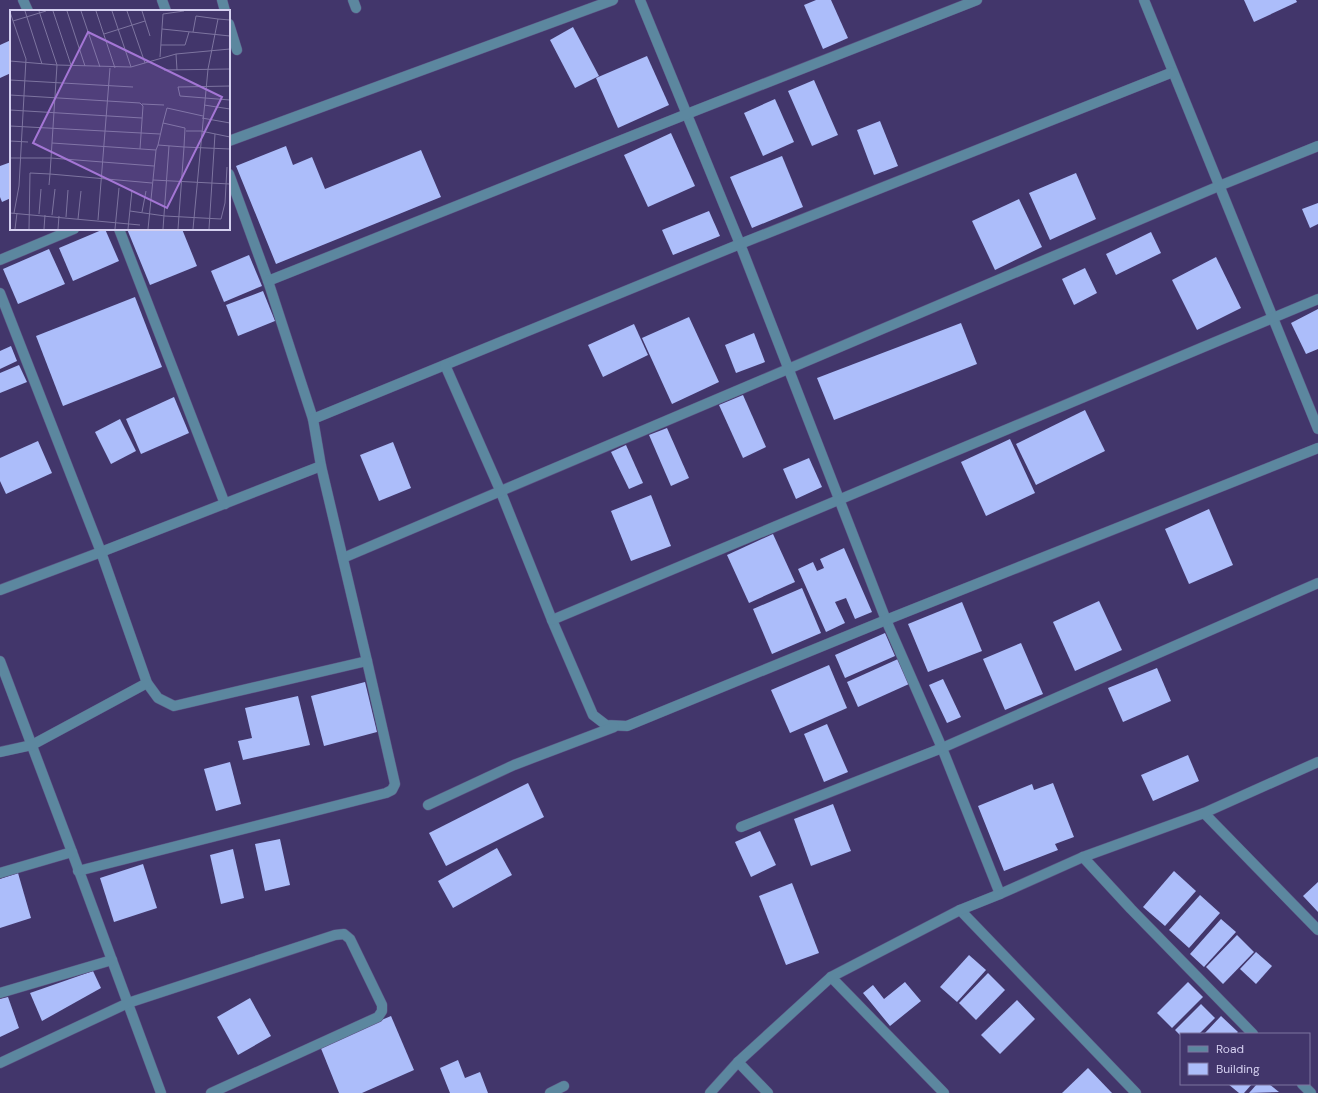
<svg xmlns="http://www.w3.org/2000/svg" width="1318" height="1093" viewBox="0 0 1318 1093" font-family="'DM Sans',sans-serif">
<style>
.building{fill:#acbdfa}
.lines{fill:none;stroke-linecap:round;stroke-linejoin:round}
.minor-casing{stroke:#5c5283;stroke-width:11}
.minor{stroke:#5c879f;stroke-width:10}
.inset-road{fill:none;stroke:#7d74a0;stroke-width:1}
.view{fill:#a476d5;fill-opacity:0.15;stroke:#a476d5;stroke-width:2}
.inset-edge{fill:none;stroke:#d5d0f0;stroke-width:2}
</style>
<rect width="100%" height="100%" fill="#42366b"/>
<g class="building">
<path d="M816,0h15l17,38 -25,11 -19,-44z"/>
<path d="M1244,0h52l1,2 -43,20z"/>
<path d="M573,27l26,49 -24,12 -25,-48z"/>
<path d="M11,40v33l-11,5v-33z"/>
<path d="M647,56l22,49 -51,23 -22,-50z"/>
<path d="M814,80l24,55 -26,11 -24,-55z"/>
<path d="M775,99l19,43 -31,14 -19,-43z"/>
<path d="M880,121l18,45 -24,9 -17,-45z"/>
<path d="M671,133l24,53 -47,21 -24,-52z"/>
<path d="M286,146l7,19 19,-8 13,32 96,-39 20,47 -165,67 -40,-98z"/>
<path d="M782,156l21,51 -51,21 -22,-51z"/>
<path d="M11,162v36l-9,4 -2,-5v-31z"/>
<path d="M1076,173l20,46 -46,21 -21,-47z"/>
<path d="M1019,199l23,48 -47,23 -23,-49z"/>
<path d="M1318,203v21l-8,4 -8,-19z"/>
<path d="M709,211l11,25 -47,19 -11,-25z"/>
<path d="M104,229h1l14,32 -46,20 -14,-33z"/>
<path d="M127,229h55l15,37 -47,19z"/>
<path d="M1151,232l10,21 -45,22 -10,-21z"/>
<path d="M49,249l16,35 -47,20 -15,-35z"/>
<path d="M249,255l13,31 -38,16 -13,-31z"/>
<path d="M1216,257l25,51 -44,22 -25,-50z"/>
<path d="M1085,268l12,25 -23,12 -12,-26z"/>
<path d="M263,291l12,30 -37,15 -12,-31z"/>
<path d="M135,297l27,70 -99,39 -27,-70z"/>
<path d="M1318,309v40l-12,5 -15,-31z"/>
<path d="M689,317l30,65 -47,22 -30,-66z"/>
<path d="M961,323l16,41 -143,56 -17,-42z"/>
<path d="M634,324l14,31 -45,22 -15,-32z"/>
<path d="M754,333l11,29 -29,11 -11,-28z"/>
<path d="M11,346l6,15 -17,8v-18z"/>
<path d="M19,365l8,17 -27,11v-20z"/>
<path d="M743,395l23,52 -23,11 -24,-53z"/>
<path d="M174,397l15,36 -48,21 -15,-35z"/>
<path d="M1085,410l20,41 -69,34 -20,-41z"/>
<path d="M120,419l16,32 -25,13 -16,-32z"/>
<path d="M667,428l22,50 -18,8 -22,-51z"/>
<path d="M1010,439l25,54 -49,23 -25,-54z"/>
<path d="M38,441l14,32 -46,21 -6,-13v-23z"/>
<path d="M393,442l18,46 -32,13 -19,-46z"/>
<path d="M626,445l17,38 -14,6 -18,-37z"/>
<path d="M809,458l13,29 -26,12 -13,-30z"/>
<path d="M651,495l20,51 -40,15 -20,-50z"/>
<path d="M1209,509l24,56 -44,19 -24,-55z"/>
<path d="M773,534l22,48 -46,21 -22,-48z"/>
<path d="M844,548l28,64 -17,7 -9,-21 -11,4 10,21 -19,9 -28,-63 15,-7 4,9 7,-3 -4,-9z"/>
<path d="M802,588l19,45 -49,21 -19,-45z"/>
<path d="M1099,601l23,49 -47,21 -22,-49z"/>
<path d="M962,602l20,49 -54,21 -20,-48z"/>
<path d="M885,633l10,23 -50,22 -10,-23z"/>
<path d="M1021,643l22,51 -38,16 -22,-51z"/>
<path d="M898,659l11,25 -51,23 -11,-25z"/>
<path d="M829,665l18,43 -57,25 -19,-43z"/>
<path d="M1157,668l14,33 -48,21 -15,-34z"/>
<path d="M943,679l18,38 -14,6 -18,-38z"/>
<path d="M365,682l12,50 -53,14 -13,-50z"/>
<path d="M298,696l12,49 -67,15 -5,-19 14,-3 -7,-30z"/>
<path d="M827,724l21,48 -24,10 -20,-48z"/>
<path d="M1188,755l11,26 -46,20 -12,-26z"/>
<path d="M230,762l11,42 -25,7 -12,-42z"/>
<path d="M528,783l16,34 -98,49 -17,-33z"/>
<path d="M1053,783l21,54 -19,7 3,6 -54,21 -26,-65 54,-22 2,6z"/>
<path d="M833,804l18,47 -40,15 -17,-47z"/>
<path d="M760,831l16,34 -25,12 -16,-35z"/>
<path d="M280,839l10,46 -25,6 -10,-47z"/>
<path d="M497,848l15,27 -59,33 -15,-27z"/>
<path d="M233,849l11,49 -23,6 -11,-49z"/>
<path d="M143,864l14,44 -43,14 -14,-44z"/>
<path d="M1174,871l22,20 -31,35 -22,-19z"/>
<path d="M18,873l13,45 -31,10v-49z"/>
<path d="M1318,882v30l-15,-16z"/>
<path d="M792,883l27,70 -33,12 -27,-69z"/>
<path d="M1200,895l20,18 -31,35 -20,-18z"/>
<path d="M1221,919l15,13 -32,35 -14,-13z"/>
<path d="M1237,935l17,17 -31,32 -17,-17z"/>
<path d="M1256,952l16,14 -16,18 -16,-15z"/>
<path d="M969,955l17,15 -29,32 -17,-15z"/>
<path d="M93,971l8,17 -59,33 -12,-28z"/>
<path d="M988,973l17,17 -29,30 -17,-17z"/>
<path d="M905,982l16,19 -31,25 -27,-33 10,-8 11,14z"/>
<path d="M1188,982l15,15 -31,31 -15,-15z"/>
<path d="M8,997l11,31 -19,9v-38z"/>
<path d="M250,998l21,38 -33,19 -21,-38z"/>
<path d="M1017,1000l18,19 -35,35 -19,-19z"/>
<path d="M1201,1004l14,14 -16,16h-18v2l-6,-6z"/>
<path d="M391,1016l23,54 -52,23h-23l-19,-47z"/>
<path d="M1221,1016l17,16 -2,2h-32z"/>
<path d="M458,1060l7,18 15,-6 8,21h-38l-10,-25z"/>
<path d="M1088,1068l24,25h-50z"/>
<path d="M1228,1084h24l-8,9h-5z"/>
<path d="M1257,1084h12l10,8 -30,1z"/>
</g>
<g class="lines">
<g class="minor-casing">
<g id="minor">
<path d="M23,0l5,11"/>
<path d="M162,0l4,11"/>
<path d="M222,0l3,11"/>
<path d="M353,0l3,8"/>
<path d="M640,0l100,244 146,376 56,128 58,146"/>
<path d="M1144,0l174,429"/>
<path d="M229,24l8,26"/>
<path d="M229,141l384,-141"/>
<path d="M229,174l39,107 45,138"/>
<path d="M119,229l106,275"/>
<path d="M0,260l74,-31"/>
<path d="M268,281l419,-167 290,-114"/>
<path d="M0,293l101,259 220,-86 -8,-47 427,-175 433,-172"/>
<path d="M445,365l55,125 52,130 41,95 13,10 21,1 259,-106 432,-172"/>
<path d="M343,558l876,-372 99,-40"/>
<path d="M0,590l101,-38 46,131 11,15 16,8 193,-45 -46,-195"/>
<path d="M552,620l766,-321"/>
<path d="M0,661l72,191 89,241"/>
<path d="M0,752l32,-7 115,-62"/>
<path d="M428,805l86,-40 100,-38"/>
<path d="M1204,813l114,117"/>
<path d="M741,827l201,-79 376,-165"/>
<path d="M1083,857l48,52 122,125"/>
<path d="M78,871l308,-78 6,-3 3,-6 -28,-123"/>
<path d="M0,873l72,-21"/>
<path d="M960,910l176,183"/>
<path d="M831,977l113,116"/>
<path d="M0,993l112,-33"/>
<path d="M738,1062l30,31"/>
<path d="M0,1063l128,-60 207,-68 9,-1 6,5 32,66v6l-4,6 -167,76"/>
<path d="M1302,1084l9,9"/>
<path d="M550,1093l14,-7"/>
<path d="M710,1093l28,-31 93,-85 129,-67 40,-16 83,-37 121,-44 114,-51"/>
</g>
</g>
<use href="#minor" class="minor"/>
</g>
<g transform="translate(10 10)">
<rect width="220" height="220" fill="#42366b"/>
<path class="inset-road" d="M15,1l17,53M29,1l18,54 -7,109 102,9M43,1l18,54M57,1l18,55M71,1l19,56M86,1l19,57M102,1l19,56M117,1l18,52M132,1l8,25M0,2l16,47 -7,127 -5,27M3,11l33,-10M152,19l68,7M183,22l3,-16 22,3M94,24l41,-13M151,35h24l4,-13M166,44l1,16M150,47l3,-43 21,-3M0,51l47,4 74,2 45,-13 54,-5M154,60l66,-1M0,70l123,7M220,76l-52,1 2,9 50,4M0,85l130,8 3,3 -3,43M132,94l22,1M194,95l26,4M0,100l132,8M192,108l28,5M153,113l4,-15 36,8M0,116l150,8M176,121h15l29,6M0,131l18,1M42,133l104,7 2,-5 26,2 -6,82M148,135l5,-22 22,5 -1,19 46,2M0,148h41l103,8M143,170l77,4M120,201l35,5 56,3 4,-16 2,-36M132,202l4,-21M0,203l130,12M29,204l2,-25M42,205l3,-26M56,207l2,-27M68,209l3,-28M88,210l12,-152M5,219l2,-16M19,219l1,-56 20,1 -1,11M34,219l1,-14M48,219l1,-13M105,219l4,-41M118,219l4,-39M138,219l8,-79M153,219l6,-83M183,219l15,-160 10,-50 12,1M199,219l6,-95"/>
<path class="view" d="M78,22l134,65 -55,111 -134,-65z"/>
<rect width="220" height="220" class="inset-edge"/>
</g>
<rect x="1180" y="1033" width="130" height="52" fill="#42366b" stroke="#7d74a0"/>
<rect x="1188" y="1046" width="20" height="6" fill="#5c879f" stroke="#7d74a0"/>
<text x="1216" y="1053" font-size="12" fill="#d5d0f0">Road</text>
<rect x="1188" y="1063" width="20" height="12" fill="#acbdfa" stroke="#7d74a0"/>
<text x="1216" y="1073" font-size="12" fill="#d5d0f0">Building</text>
</svg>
